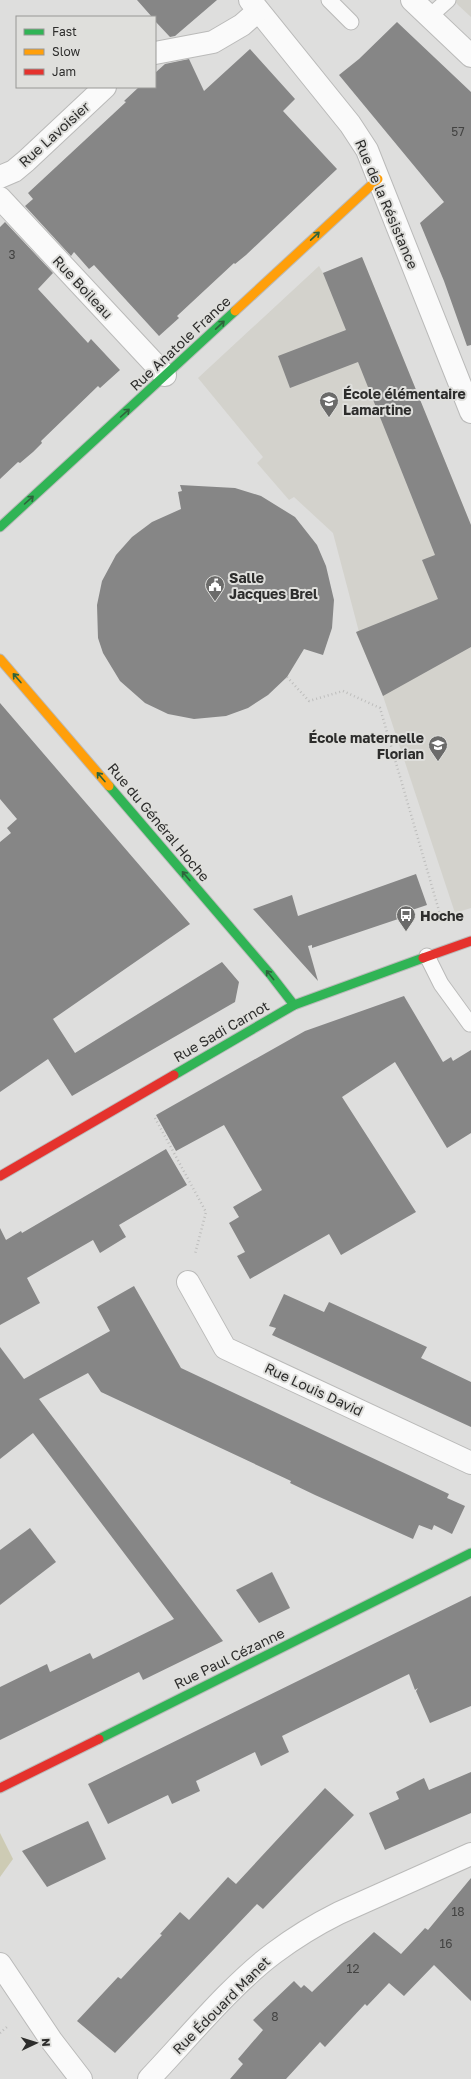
<svg xmlns="http://www.w3.org/2000/svg" width="471" height="2079" viewBox="0 0 471 2079" font-family="'Golos Text',sans-serif">
<style>
.built{fill:#d3d2cc}
.green{fill:#cdcbb4}
.building{fill:#868686}
.lines{fill:none;stroke-linecap:round;stroke-linejoin:round}
.lane-casing{stroke:#babab9;stroke-width:17}
.street-casing{stroke:#babab9;stroke-width:24}
.fast-casing{stroke:#babab9;stroke-width:11}
.slow-casing{stroke:#babab9;stroke-width:11}
.jam-casing{stroke:#babab9;stroke-width:11}
.path{stroke:#bdbdbc;stroke-width:2.5;stroke-dasharray:1 3;stroke-linecap:butt}
.lane{stroke:#fafafa;stroke-width:15}
.street{stroke:#fafafa;stroke-width:22}
.fast{stroke:#30b455;stroke-width:9}
.slow{stroke:#ff9f0a;stroke-width:9}
.jam{stroke:#e5322d;stroke-width:9}
.oneway{stroke:#2e633c}
.labels{text-anchor:middle;dominant-baseline:central;stroke-width:4;stroke-linejoin:round;paint-order:stroke}
.number-label{font-size:12px;fill:#434342}
.street-label{font-size:14px;fill:#2d2d2c;stroke:#dfdfdc}
.poi-label{font-size:14px;font-weight:bold;fill:#2d2d2c;stroke:#dfdfdc;text-anchor:start}
</style>
<rect width="100%" height="100%" fill="#dededd"/>
<g class="built">
<path d="M454,0h17v17l-13,-12z"/>
<path d="M362,257l109,268v383l-16,5 -72,-217 -19,-45 -31,-118 -39,-36 -5,3 -32,-37 6,-6 -65,-79 121,-112 4,7z"/>
</g>
<path class="green" d="M0,1833l13,26 -13,18z"/>
<g class="building">
<path d="M137,0h80l-42,36 -5,1 -15,-16v-4h-3z"/>
<path d="M397,22l74,70v253l-4,1 -23,-65 -24,-58 24,-21 -105,-127 20,-16z"/>
<path d="M250,49l45,50 -12,12 54,58 -91,86 -11,9 -1,-1 -57,53 2,2 -20,18 -65,-71 -5,4 -15,-17 -3,4 -46,-50 8,-7 -5,-6 98,-91 -2,-1 15,-14h16v-14l10,-9 24,-5 15,32z"/>
<path d="M5,222l48,51 -15,16 50,54 3,-4 29,31 -20,18 -2,-2 -57,55 1,2 -9,9 -13,11 -2,-1 -18,17v-252z"/>
<path d="M362,257l109,268v122l-88,49 -27,-64 82,-33 -16,-39 13,-5 -77,-193 -68,26 -12,-32 68,-26 -23,-57z"/>
<path d="M180,485l55,3 26,8 34,21 22,28 9,21 8,34 -2,28 -9,27 -19,-6 -17,28 -19,18 -20,13 -22,8 -32,3 -26,-5 -23,-11 -25,-22 -17,-28 -5,-15 -1,-33 5,-24 14,-26 16,-18 20,-15 29,-13 -3,-17 4,-1z"/>
<path d="M0,703l190,221 -137,95 22,34 147,-91 17,20 -4,20 -163,94 -24,-37 -48,33v-250l11,-9 -4,-5 10,-9 -17,-20z"/>
<path d="M416,874l11,31 -15,5 1,4 -101,34v-3l-4,1 10,35 -65,-72 39,-14 6,21z"/>
<path d="M404,996l39,66 8,-5 2,4 18,-11v83l-24,15 -52,-86 -53,35 74,115 -75,43 -12,-21 -79,45 -13,-23 8,-4 -16,-29 10,-6 -6,-10 29,-17 -38,-65 -48,26 -20,-36 149,-84z"/>
<path d="M166,1149l21,36 -68,40 7,12 -26,16 -7,-13 -66,38 13,25 -40,22v-97l6,12 15,-9 1,2z"/>
<path d="M134,1286l47,82 268,126 -2,4 18,8 -13,28 -18,-9 -2,5 -13,-5 -6,14 -98,-44 -25,-12 1,-2 -190,-89 -13,-19 -49,26 184,242 -80,39 -4,-8 -139,68v-53l47,-23 3,8 40,-19 3,6 81,-40 -141,-186 -33,26v-112l24,32 86,-48 -13,-24z"/>
<path d="M284,1294l40,18 5,-10 98,45 -6,11 50,24v45l-199,-92 4,-7 -7,-2z"/>
<path d="M30,1528l26,34 -56,43v-55z"/>
<path d="M272,1572l18,36 -31,15 -23,-33z"/>
<path d="M471,1596v110l-41,17 -14,-32 2,-3 -3,2 -6,-16 -127,62 7,16 -28,14 -6,-14 -59,29 4,10 -28,13 -4,-9 -60,29 -20,-40z"/>
<path d="M471,1772v41l-86,37 -16,-37 30,-14 -3,-7 28,-14 5,12z"/>
<path d="M325,1788l29,27 -91,94 -6,-5 -142,149 -38,-32 41,-44 3,2 41,-44 -2,-1 20,-22 9,8 39,-43 8,7z"/>
<path d="M88,1821l18,38 -59,28 -25,-36z"/>
<path d="M471,1878v123l-37,-36 -30,31 -15,-13 -22,23 -2,-2 -40,43 -5,-5 -34,37h-56l13,-15 -5,-5 25,-29 -10,-10 41,-39 7,7 3,-3 8,7 62,-60 27,22 24,-26 3,2z"/>
</g>
<g class="lines">
<g class="lane-casing">
<g id="lane">
<path d="M329,0l22,22"/>
<path d="M429,17l19,-17"/>
<path d="M427,956l14,28 29,40h1"/>
</g>
</g>
<g class="street-casing">
<g id="street">
<path d="M250,0l100,124 17,26 104,262"/>
<path d="M412,0l59,56"/>
<path d="M155,53l58,-11 29,-17 16,-14"/>
<path d="M0,177l14,-6 12,-10 79,-74"/>
<path d="M0,198l165,177"/>
<path d="M188,1282l37,66 246,115"/>
<path d="M0,1964l51,76 30,39"/>
<path d="M149,2079c39,-41 81,-93 125,-126 20,-15 43,-29 65,-40l132,-59"/>
</g>
</g>
<g class="fast-casing">
<g id="fast">
<path d="M0,527l235,-216"/>
<path d="M109,786l161,188 24,31"/>
<path d="M174,1075l120,-70 129,-47"/>
<path d="M99,1739l372,-186"/>
</g>
</g>
<g class="slow-casing">
<g id="slow">
<path d="M235,311l143,-132"/>
<path d="M0,659l109,127"/>
</g>
</g>
<g class="jam-casing">
<g id="jam">
<path d="M423,958l48,-17"/>
<path d="M0,1176l174,-101"/>
<path d="M0,1788l99,-49"/>
</g>
</g>
<g class="path">
<path d="M287,677l22,24 34,-10 37,17 62,213"/>
<path d="M155,1118l51,94 -11,42"/>
<path d="M0,2033l8,-7"/>
</g>
<use href="#lane" class="lane"/>
<use href="#street" class="street"/>
<use href="#fast" class="fast"/>
<use href="#slow" class="slow"/>
<use href="#jam" class="jam"/>
</g>
<defs><path id="oneway-shaft" d="M-6 0H5M1.5-3L5.5 0L1.5 3" fill="none" stroke-width="1.6" stroke-linecap="round" stroke-linejoin="round"/></defs>
<g class="oneway">
<use href="#oneway-shaft" transform="translate(315 236) rotate(-43)"/>
<use href="#oneway-shaft" transform="translate(220 325) rotate(-43)"/>
<use href="#oneway-shaft" transform="translate(125 413) rotate(-42)"/>
<use href="#oneway-shaft" transform="translate(29 500) rotate(-42)"/>
<use href="#oneway-shaft" transform="translate(17 678) rotate(-131)"/>
<use href="#oneway-shaft" transform="translate(101 777) rotate(-131)"/>
<use href="#oneway-shaft" transform="translate(186 876) rotate(-130)"/>
<use href="#oneway-shaft" transform="translate(270 975) rotate(-129)"/>
</g>
<defs>
<g id="school-pin" transform="scale(1)"><path d="M0 17L-7.5 6A9.5 9.5 0 1 1 7.5 6Z" fill="#6b6b6a" stroke="#dfdfdc"/><path d="M0-5L7-2L0 1L-7-2ZM-4 1L0 2.5L4 1V4Q0 6-4 4Z" fill="#fff"/></g>
<g id="civic-pin" transform="scale(1)"><path d="M0 17L-7.5 6A9.5 9.5 0 1 1 7.5 6Z" fill="#6b6b6a" stroke="#dfdfdc"/><path d="M-.6-6.5H3V-4.5H.6V-3L4-1V1h2V6H-6V1h2V-1L-.6-3ZM-1.2 2.5V6h2.4V2.5Z" fill="#fff"/></g>
<g id="bus-pin" transform="scale(1)"><path d="M0 17L-7.5 6A9.5 9.5 0 1 1 7.5 6Z" fill="#6b6b6a" stroke="#dfdfdc"/><path d="M-5-6H5V4H4V6H2V4H-2V6H-4V4H-5ZM-3.5-4V0h7V-4ZM-3.5 1.2v1.5H-2V1.2ZM2 1.2v1.5H3.5V1.2Z" fill="#fff"/></g>
</defs>
<g fill-rule="evenodd">
<use href="#school-pin" x="329" y="401"/>
<use href="#civic-pin" x="215" y="585"/>
<use href="#school-pin" x="438" y="745"/>
<use href="#bus-pin" x="406" y="915"/>
</g>
<g class="labels">
<g class="number-label">
<text x="458" y="131">57</text>
<text x="12" y="254">3</text>
<text x="458" y="1911">18</text>
<text x="446" y="1943">16</text>
<text x="353" y="1968">12</text>
<text x="275" y="2016">8</text>
</g>
<g class="street-label">
<text transform="translate(54 134) rotate(-42)">Rue Lavoisier</text>
<text transform="translate(387 204) rotate(67)">Rue de la Résistance</text>
<text transform="translate(83 287) rotate(47)">Rue Boileau</text>
<text transform="translate(180 343) rotate(-43)">Rue Anatole France</text>
<text transform="translate(159 822) rotate(50)">Rue du Général Hoche</text>
<text transform="translate(221 1031) rotate(-30)">Rue Sadi Carnot</text>
<text transform="translate(314 1389) rotate(25)">Rue Louis David</text>
<text transform="translate(229 1658) rotate(-26)">Rue Paul Cézanne</text>
<text transform="translate(221 2005) rotate(-45)">Rue Édouard Manet</text>
</g>
<g class="poi-label">
<text x="343" y="393">École élémentaire<tspan x="343" dy="16">Lamartine</tspan></text>
<text x="229" y="577">Salle<tspan x="229" dy="16">Jacques Brel</tspan></text>
<text x="424" y="737" text-anchor="end">École maternelle<tspan x="424" dy="16">Florian</tspan></text>
<text x="420" y="915">Hoche</text>
</g>
</g>
<rect x="16" y="16" width="140" height="72" fill="#dfdfdc" stroke="#989896"/>
<rect x="24" y="29" width="20" height="6" fill="#30b455" stroke="#989896"/>
<text x="52" y="36" font-size="12" fill="#2d2d2c">Fast</text>
<rect x="24" y="49" width="20" height="6" fill="#ff9f0a" stroke="#989896"/>
<text x="52" y="56" font-size="12" fill="#2d2d2c">Slow</text>
<rect x="24" y="69" width="20" height="6" fill="#e5322d" stroke="#989896"/>
<text x="52" y="76" font-size="12" fill="#2d2d2c">Jam</text>
<g transform="translate(36 2043) rotate(86)" stroke="#dfdfdc" stroke-width="3" paint-order="stroke">
<path d="M0-3L7 15L0 10L-7 15Z" fill="#2d2d2c"/>
<text y="-6" font-size="11" font-weight="bold" text-anchor="middle" fill="#2d2d2c">N</text>
</g>
</svg>
